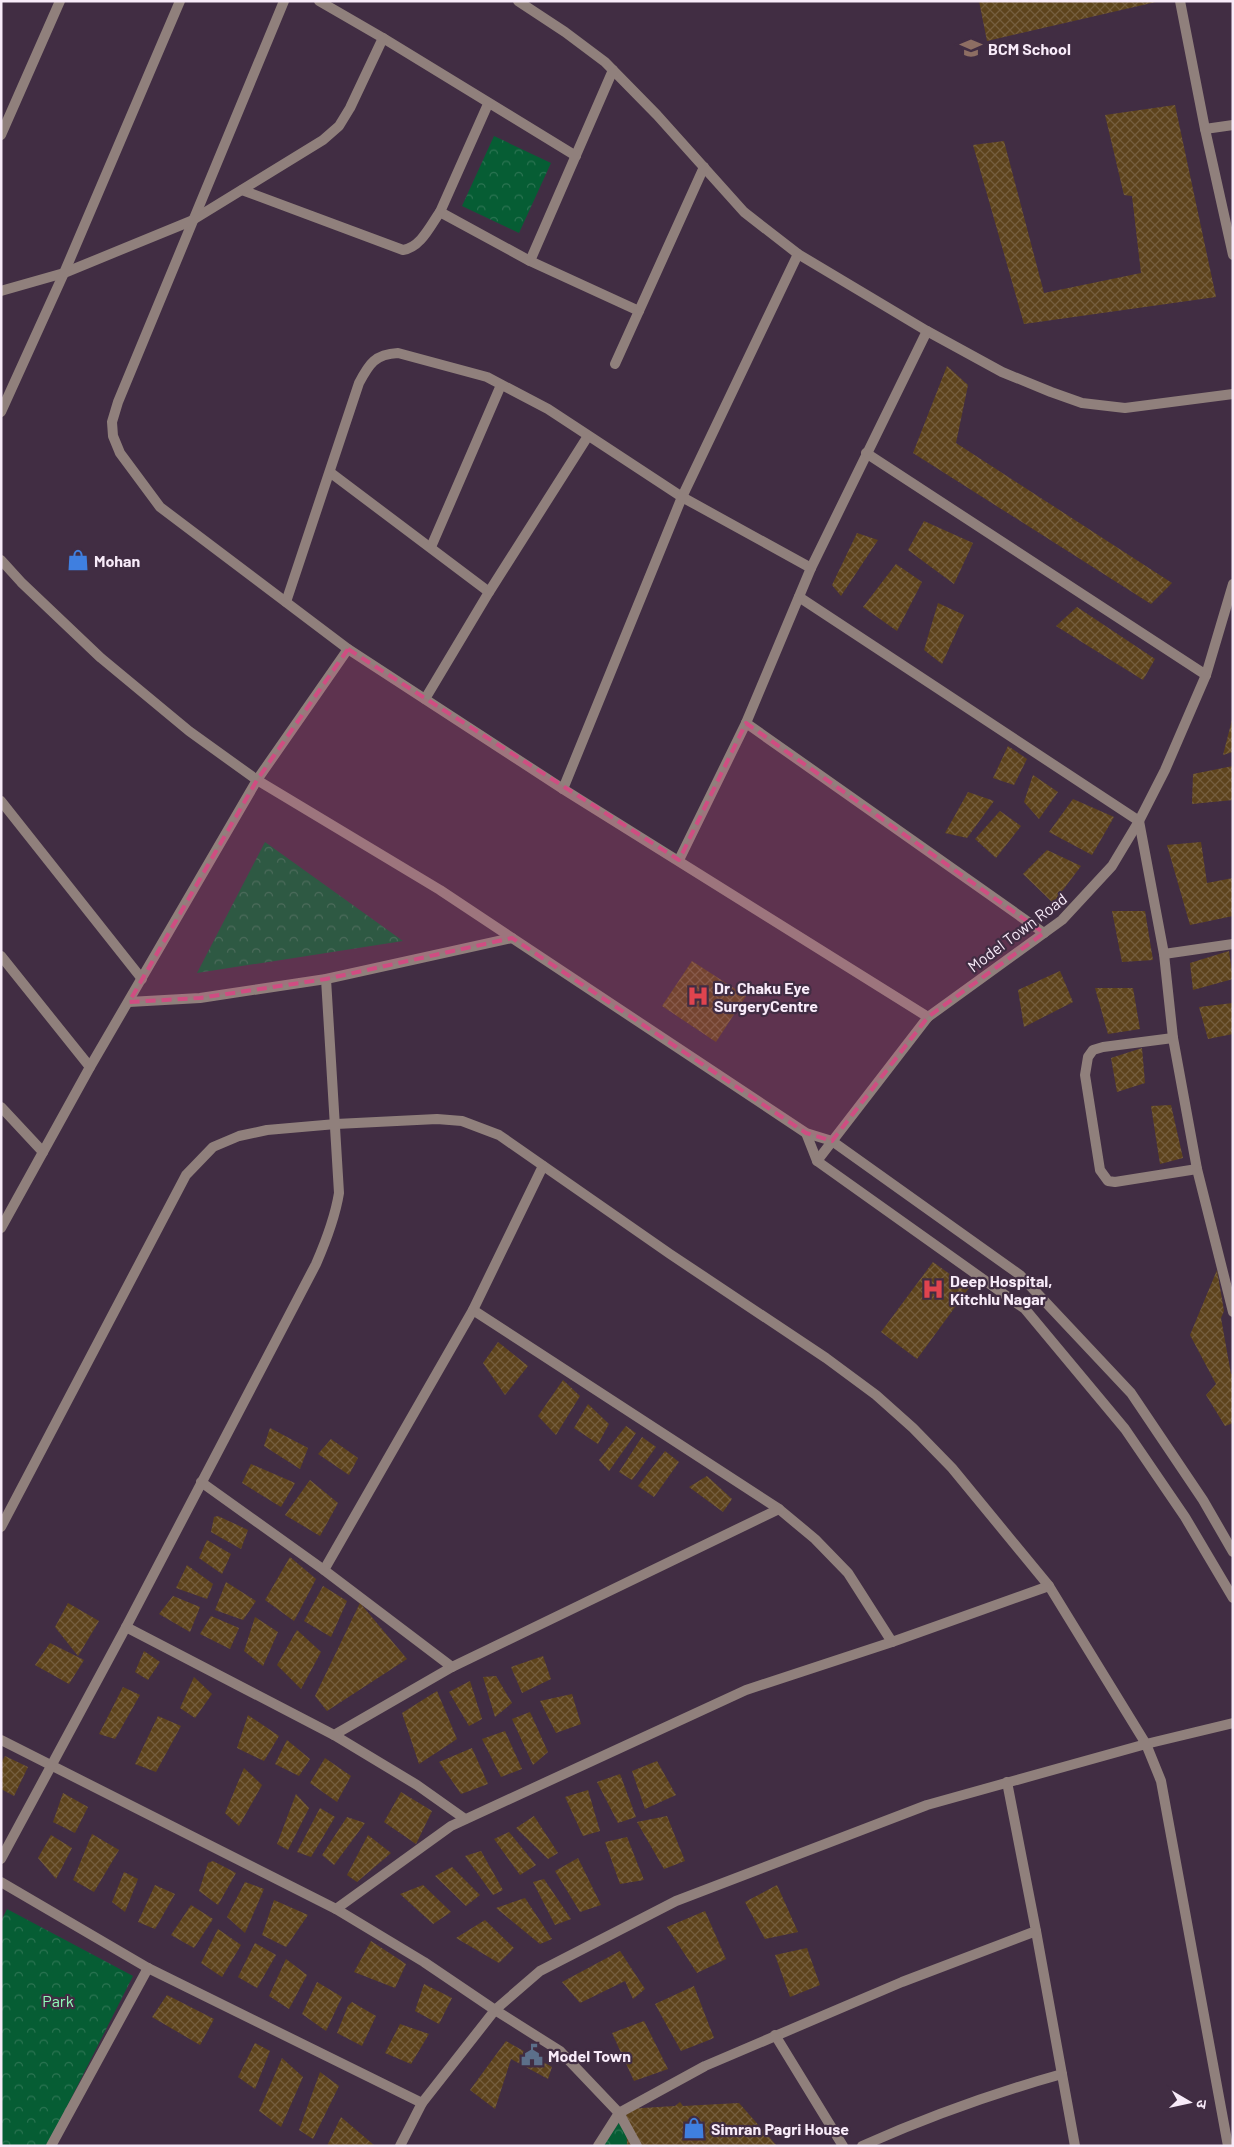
<svg xmlns="http://www.w3.org/2000/svg" width="1234" height="2147" viewBox="0 0 1234 2147" font-family="Barlow,'Noto Sans Devanagari',sans-serif">
<style>
.park{fill:url(#park-crowns)}
.building{fill:url(#building-cross-hatch)}
.lines{fill:none;stroke-linecap:round;stroke-linejoin:round}
.minor{stroke:#90807c;stroke-width:10}
.tertiary{stroke:#90807c;stroke-width:10}
.marked{fill:#d04d82;fill-opacity:0.2;stroke:#d04d82;stroke-width:4;stroke-dasharray:10 6;stroke-linejoin:round}
.labels{text-anchor:middle;dominant-baseline:central;stroke-width:4.5;stroke-linejoin:round;paint-order:stroke}
.poi-label{font-size:16px;font-weight:bold;fill:#f8ebf9;stroke:#412d43;text-anchor:start}
.street-label{font-size:16px;fill:#f8ebf9;stroke:#412d43}
.park-label{font-size:16px;fill:#90feba;stroke:#412d43}
</style>
<defs>
<pattern id="park-crowns" width="20" height="18" patternUnits="userSpaceOnUse" patternTransform="scale(1.25)"><rect width="20" height="18" fill="#065d34"/><path d="M2 6a3 3 0 1 1 6 0M12 15a3 3 0 1 1 6 0" fill="none" stroke="#2b7452"/></pattern>
<pattern id="building-cross-hatch" width="8" height="8" patternUnits="userSpaceOnUse" patternTransform="scale(1.25)"><rect width="8" height="8" fill="#5d431c"/><path d="M0 0l8 8M0 8l8-8" fill="none" stroke="#755e3e"/></pattern>
</defs>
<rect width="100%" height="100%" fill="#412d43"/>
<g class="park">
<path d="M494,136l57,27 -32,70 -57,-27z"/>
<path d="M265,842l138,99 -206,32z"/>
<path d="M7,1909l126,67 -86,170h-46v-225z"/>
<path d="M620,2121l14,25h-31z"/>
</g>
<g class="building">
<path d="M979,1h177v1l-169,39z"/>
<path d="M1175,105l41,192 -192,27 -51,-179 31,-4 40,152 97,-20 -9,-77 -8,-1 -19,-80z"/>
<path d="M947,366l21,19 -12,58 216,140 -21,21 -238,-151z"/>
<path d="M924,521l49,22 -19,41 -46,-34z"/>
<path d="M857,533l21,7 -37,56 -9,-11z"/>
<path d="M896,564l26,18 -25,49 -34,-24z"/>
<path d="M938,603l26,12 -22,49 -18,-14z"/>
<path d="M1077,607l78,52 -12,21 -87,-54z"/>
<path d="M1232,720l1,32 -10,3z"/>
<path d="M1008,746l19,13 -13,26 -21,-7z"/>
<path d="M1233,766v34l-41,4 1,-30z"/>
<path d="M1033,775l25,17 -19,27 -15,-17z"/>
<path d="M968,792l26,9 -27,37 -22,-5z"/>
<path d="M1073,799l41,18 -22,38 -43,-23z"/>
<path d="M1000,811l21,15 -25,32 -21,-19z"/>
<path d="M1201,842l6,41 26,-5v38l-43,9 -23,-80z"/>
<path d="M1047,850l34,16 -28,37 -30,-29z"/>
<path d="M1112,911h33l8,49 -31,2z"/>
<path d="M1229,951l4,28 -40,11 -3,-27z"/>
<path d="M692,961l54,35 -30,46 -54,-36z"/>
<path d="M1060,971l13,31 -49,25 -6,-37z"/>
<path d="M1095,988h38l7,41 -32,5z"/>
<path d="M1233,1003v31l-25,5 -9,-32z"/>
<path d="M1142,1048l3,35 -28,9 -6,-34z"/>
<path d="M1171,1105l12,53 -23,6 -9,-58z"/>
<path d="M933,1262l36,26 -52,71 -36,-27z"/>
<path d="M1217,1270l7,41 -3,7 10,56h2v49l-8,3 -19,-31 10,-11 -26,-49z"/>
<path d="M498,1342l30,24 -23,29 -22,-32z"/>
<path d="M563,1380l17,16 -24,39 -18,-19z"/>
<path d="M588,1404l21,20 -11,20 -24,-16z"/>
<path d="M626,1426l10,7 -27,38 -10,-11z"/>
<path d="M270,1428l38,20 -8,21 -36,-23z"/>
<path d="M642,1437l14,10 -24,33 -13,-8z"/>
<path d="M331,1439l27,19 -9,17 -31,-21z"/>
<path d="M665,1451l14,11 -25,35 -16,-11z"/>
<path d="M251,1464l44,19 -14,24 -39,-24z"/>
<path d="M707,1476l25,23 -9,13 -34,-25z"/>
<path d="M310,1480l28,23 -18,33 -35,-21z"/>
<path d="M218,1516l30,14 -7,19 -30,-17 3,-15z"/>
<path d="M207,1540l24,14 -9,20 -23,-16z"/>
<path d="M290,1557l26,22 -22,42 -29,-21z"/>
<path d="M187,1565l26,19 -6,15 -31,-11z"/>
<path d="M226,1582l30,19 -13,19 -28,-10z"/>
<path d="M323,1586l24,15 -16,36 -27,-16z"/>
<path d="M173,1596l27,11 -10,25 -31,-18z"/>
<path d="M68,1603l31,18 -21,35 -23,-29z"/>
<path d="M360,1603l47,56 -80,52 -12,-15z"/>
<path d="M211,1616l28,12 -9,21 -30,-15z"/>
<path d="M255,1617l23,15 -15,34 -19,-15z"/>
<path d="M297,1630l24,22 -20,37 -24,-24z"/>
<path d="M50,1643l34,17 -15,24 -34,-19z"/>
<path d="M144,1651l16,11 -12,18 -13,-8z"/>
<path d="M543,1656l8,23 -29,14 -11,-26z"/>
<path d="M496,1676l16,27 -17,14 -12,-40z"/>
<path d="M194,1677l18,17 -17,24 -15,-10z"/>
<path d="M470,1681l12,38 -13,7 -20,-34z"/>
<path d="M123,1687l17,8 -25,44 -16,-5z"/>
<path d="M437,1691l20,48 -38,25 -17,-51z"/>
<path d="M572,1694l9,30 -25,9 -16,-32z"/>
<path d="M530,1712l18,40 -15,13 -21,-46z"/>
<path d="M248,1715l31,21 -15,25 -27,-13z"/>
<path d="M158,1716l23,10 -25,46 -21,-8z"/>
<path d="M505,1731l17,38 -21,8 -19,-38z"/>
<path d="M287,1740l23,19 -11,17 -24,-12z"/>
<path d="M472,1748l16,36 -27,10 -22,-32z"/>
<path d="M5,1756l23,11 -14,29 -13,-7v-26z"/>
<path d="M325,1758l26,18 -14,26 -27,-19z"/>
<path d="M657,1761l19,34 -31,14 -13,-38z"/>
<path d="M244,1768l18,17 -23,41 -14,-13z"/>
<path d="M620,1774l16,43 -18,6 -21,-41z"/>
<path d="M588,1790l12,41 -17,5 -18,-39z"/>
<path d="M401,1792l31,19 -16,33 -32,-22z"/>
<path d="M63,1793l25,14 -13,26 -22,-11z"/>
<path d="M296,1794l13,14 -21,42 -11,-6z"/>
<path d="M320,1808l15,9 -24,40 -14,-5z"/>
<path d="M534,1816l24,37 -10,6 -32,-31z"/>
<path d="M667,1816l18,45 -21,8 -27,-47z"/>
<path d="M347,1817l18,6 -31,42 -12,-10z"/>
<path d="M509,1832l27,33 -16,10 -26,-36z"/>
<path d="M92,1834l27,16 -25,42 -21,-12z"/>
<path d="M51,1835l21,13 -16,31 -18,-21z"/>
<path d="M368,1835l23,18 -34,29 -10,-7z"/>
<path d="M627,1837l17,43 -24,4 -15,-42z"/>
<path d="M481,1851l22,39 -10,5 -28,-39z"/>
<path d="M578,1858l23,47 -21,7 -25,-41z"/>
<path d="M213,1861l23,12 -18,32 -19,-14 9,-28z"/>
<path d="M452,1867l28,28 -14,11 -31,-30z"/>
<path d="M124,1872l14,7 -13,33 -13,-10z"/>
<path d="M544,1879l27,40 -16,6 -22,-43z"/>
<path d="M245,1882l19,7 -19,44 -18,-16z"/>
<path d="M155,1885l20,9 -20,35 -17,-7z"/>
<path d="M423,1885l28,27 -18,12 -33,-30z"/>
<path d="M777,1885l21,47 -33,7 -20,-37z"/>
<path d="M525,1898l27,41 -12,5 -44,-36z"/>
<path d="M274,1900l34,15 -22,32 -24,-12z"/>
<path d="M191,1905l22,14 -19,29 -23,-13z"/>
<path d="M705,1911l21,48 -29,14 -30,-46z"/>
<path d="M485,1920l29,28 -15,15 -43,-25z"/>
<path d="M218,1929l23,16 -19,32 -21,-14z"/>
<path d="M371,1941l35,23 -11,24 -41,-16z"/>
<path d="M255,1943l21,12 -19,33 -19,-11z"/>
<path d="M807,1948l13,37 -30,12 -15,-42z"/>
<path d="M620,1951l25,38 -12,10 -8,-18 -45,22 -18,-21z"/>
<path d="M286,1959l21,16 -18,34 -20,-13z"/>
<path d="M317,1982l25,15 -16,34 -24,-17z"/>
<path d="M424,1984l28,14 -13,26 -24,-13z"/>
<path d="M694,1986l20,52 -33,13 -26,-47z"/>
<path d="M167,1995l47,24 -14,26 -48,-28z"/>
<path d="M352,2002l24,14 -14,30 -25,-13 11,-27z"/>
<path d="M644,2021l24,48 -34,12 -22,-48z"/>
<path d="M400,2024l29,10 -18,30 -26,-11z"/>
<path d="M506,2041l46,26 -4,12 -37,-20 -16,50 -25,-19z"/>
<path d="M255,2043l15,8 -15,38 -17,-12z"/>
<path d="M282,2058l21,19 -22,50 -22,-16z"/>
<path d="M320,2072l19,14 -26,53 -14,-9z"/>
<path d="M680,2102l3,4 56,-3 38,43h-150l-1,-37 49,-3z"/>
<path d="M341,2117l34,29h-48z"/>
</g>
<g class="lines">
<g class="minor">
<path d="M284,1l-166,401 -6,20 1,14 7,17 40,54 188,142 215,140 365,228"/>
<path d="M518,1l47,31 40,30 52,53 87,97 54,42 129,77 75,41 49,20 31,11 43,5 108,-14"/>
<path d="M383,38l193,118"/>
<path d="M488,104l-48,108 90,49 109,50"/>
<path d="M1205,129l28,-4"/>
<path d="M1,135l59,-134"/>
<path d="M242,190l161,60c18,-3 27,-24 37,-38"/>
<path d="M530,261l83,-191"/>
<path d="M1,291l63,-18 127,-52 132,-81 16,-14 11,-18 33,-70 -64,-37"/>
<path d="M615,364l89,-197"/>
<path d="M1,412l63,-139 116,-272"/>
<path d="M866,453l340,222"/>
<path d="M331,473l158,119"/>
<path d="M431,547l70,-162"/>
<path d="M799,597l340,224"/>
<path d="M286,602l73,-219c10,-19 16,-29 39,-30l89,24 61,32 134,88 129,71"/>
<path d="M425,699l64,-107 99,-156"/>
<path d="M746,723l298,210"/>
<path d="M563,789l119,-292 116,-243"/>
<path d="M1,801l141,178"/>
<path d="M679,860l67,-137 65,-155 116,-237"/>
<path d="M1164,954l69,-10"/>
<path d="M1,956l89,111"/>
<path d="M129,1002l71,-4 126,-19 186,-41"/>
<path d="M1173,1038l-70,9 -10,3 -5,7 -3,18 15,95 8,11 7,1 82,-13"/>
<path d="M1,1107l42,45"/>
<path d="M1,1228l89,-161 167,-287 91,-131"/>
<path d="M473,1310l306,199 36,30 33,34 44,69"/>
<path d="M1,1527l185,-352 27,-28 26,-11 28,-6 69,-6 101,-5 25,2 37,14 171,119 156,104 50,37 37,33 39,40 97,118 97,158 15,37 67,365"/>
<path d="M324,1570l149,-260 70,-144"/>
<path d="M126,1627l208,108 118,-68 -128,-97 -123,-88"/>
<path d="M452,1667l327,-158"/>
<path d="M334,1735l83,50 48,34"/>
<path d="M1,1740l335,169 88,53 71,48 65,41 59,62 18,33"/>
<path d="M1,1859l125,-232 190,-363c10,-23 19,-46 23,-71l-13,-214"/>
<path d="M1,1882l147,86 274,135"/>
<path d="M336,1909l115,-83 295,-136 146,-48 157,-56"/>
<path d="M1036,1931l39,215"/>
<path d="M775,2035l68,111"/>
<path d="M51,2146l97,-178"/>
<path d="M598,2146l21,-33 86,-47 197,-84 134,-51 -29,-149"/>
<path d="M862,2146c65,-29 132,-53 200,-72"/>
</g>
<g class="tertiary">
<path d="M1180,1l25,128 28,126"/>
<path d="M1,560l20,22 80,76 88,73 68,49 183,110 366,243 26,8 188,134 111,118 72,107 30,52"/>
<path d="M1139,821l25,133 9,84 24,131 36,143"/>
<path d="M806,1133l11,28 208,148 100,120 60,88 48,81"/>
<path d="M817,1161l111,-144 134,-97 50,-54 27,-45 26,-51 41,-95 27,-91"/>
<path d="M400,2146l22,-43 73,-93 45,-39 136,-70 251,-96 219,-61 87,-21"/>
</g>
</g>
<path class="marked" d="M348,649l331,211 67,-137 298,210 -116,84 -96,124 -26,-8 -294,-195 -186,41 -126,19 -71,4 128,-222z"/>
<defs>
<g id="school-bare" transform="scale(1.725)"><path d="M0-5L7-2L0 1L-7-2ZM-4 1L0 2.5L4 1V4Q0 6-4 4Z" fill="#8d6e63" stroke="#412d43" stroke-width="2.5" paint-order="stroke"/></g>
<g id="shop-bare" transform="scale(1.725)"><path d="M-5-2.5h2.3a2.7 3.5 0 0 1 5.4 0H5L5.5 6h-11ZM-1.5-2.5h3a1.5 2.3 0 0 0-3 0Z" fill="#3f7fe0" stroke="#412d43" stroke-width="2.5" paint-order="stroke"/></g>
<g id="hospital-bare" transform="scale(1.725)"><path d="M-5-5h3v3.5h4V-5h3V5h-3V1.5h-4V5h-3Z" fill="#e0444e" stroke="#412d43" stroke-width="2.5" paint-order="stroke"/></g>
<g id="civic-bare" transform="scale(1.725)"><path d="M-.6-6.5H3V-4.5H.6V-3L4-1V1h2V6H-6V1h2V-1L-.6-3ZM-1.2 2.5V6h2.4V2.5Z" fill="#5c6f8a" stroke="#412d43" stroke-width="2.5" paint-order="stroke"/></g>
</defs>
<g fill-rule="evenodd">
<use href="#school-bare" x="971" y="48"/>
<use href="#shop-bare" x="78" y="560"/>
<use href="#hospital-bare" x="698" y="996"/>
<use href="#hospital-bare" x="933" y="1289"/>
<use href="#civic-bare" x="532" y="2055"/>
<use href="#shop-bare" x="694" y="2128"/>
</g>
<g class="labels">
<g class="poi-label">
<text x="988" y="48">BCM School</text>
<text x="94" y="560">Mohan</text>
<text x="714" y="987">Dr. Chaku Eye<tspan x="714" dy="18">SurgeryCentre</tspan></text>
<text x="950" y="1280">Deep Hospital,<tspan x="950" dy="18">Kitchlu Nagar</tspan></text>
<text x="548" y="2055">Model Town</text>
<text x="711" y="2128">Simran Pagri House</text>
</g>
<g class="street-label">
<text transform="translate(1017 932) rotate(-37)">Model Town Road</text>
</g>
<g class="park-label">
<text x="58" y="2000">Park</text>
</g>
</g>
<rect width="1234" height="2147" fill="none" stroke="#f8ebf9" stroke-width="5"/>
<g transform="translate(1189 2102) rotate(99)" stroke="#412d43" stroke-width="4" paint-order="stroke">
<path d="M0-4L9 19L0 12L-9 19Z" fill="#f8ebf9"/>
<text y="-8" font-size="14" font-weight="bold" text-anchor="middle" fill="#f8ebf9">उ</text>
</g>
</svg>
